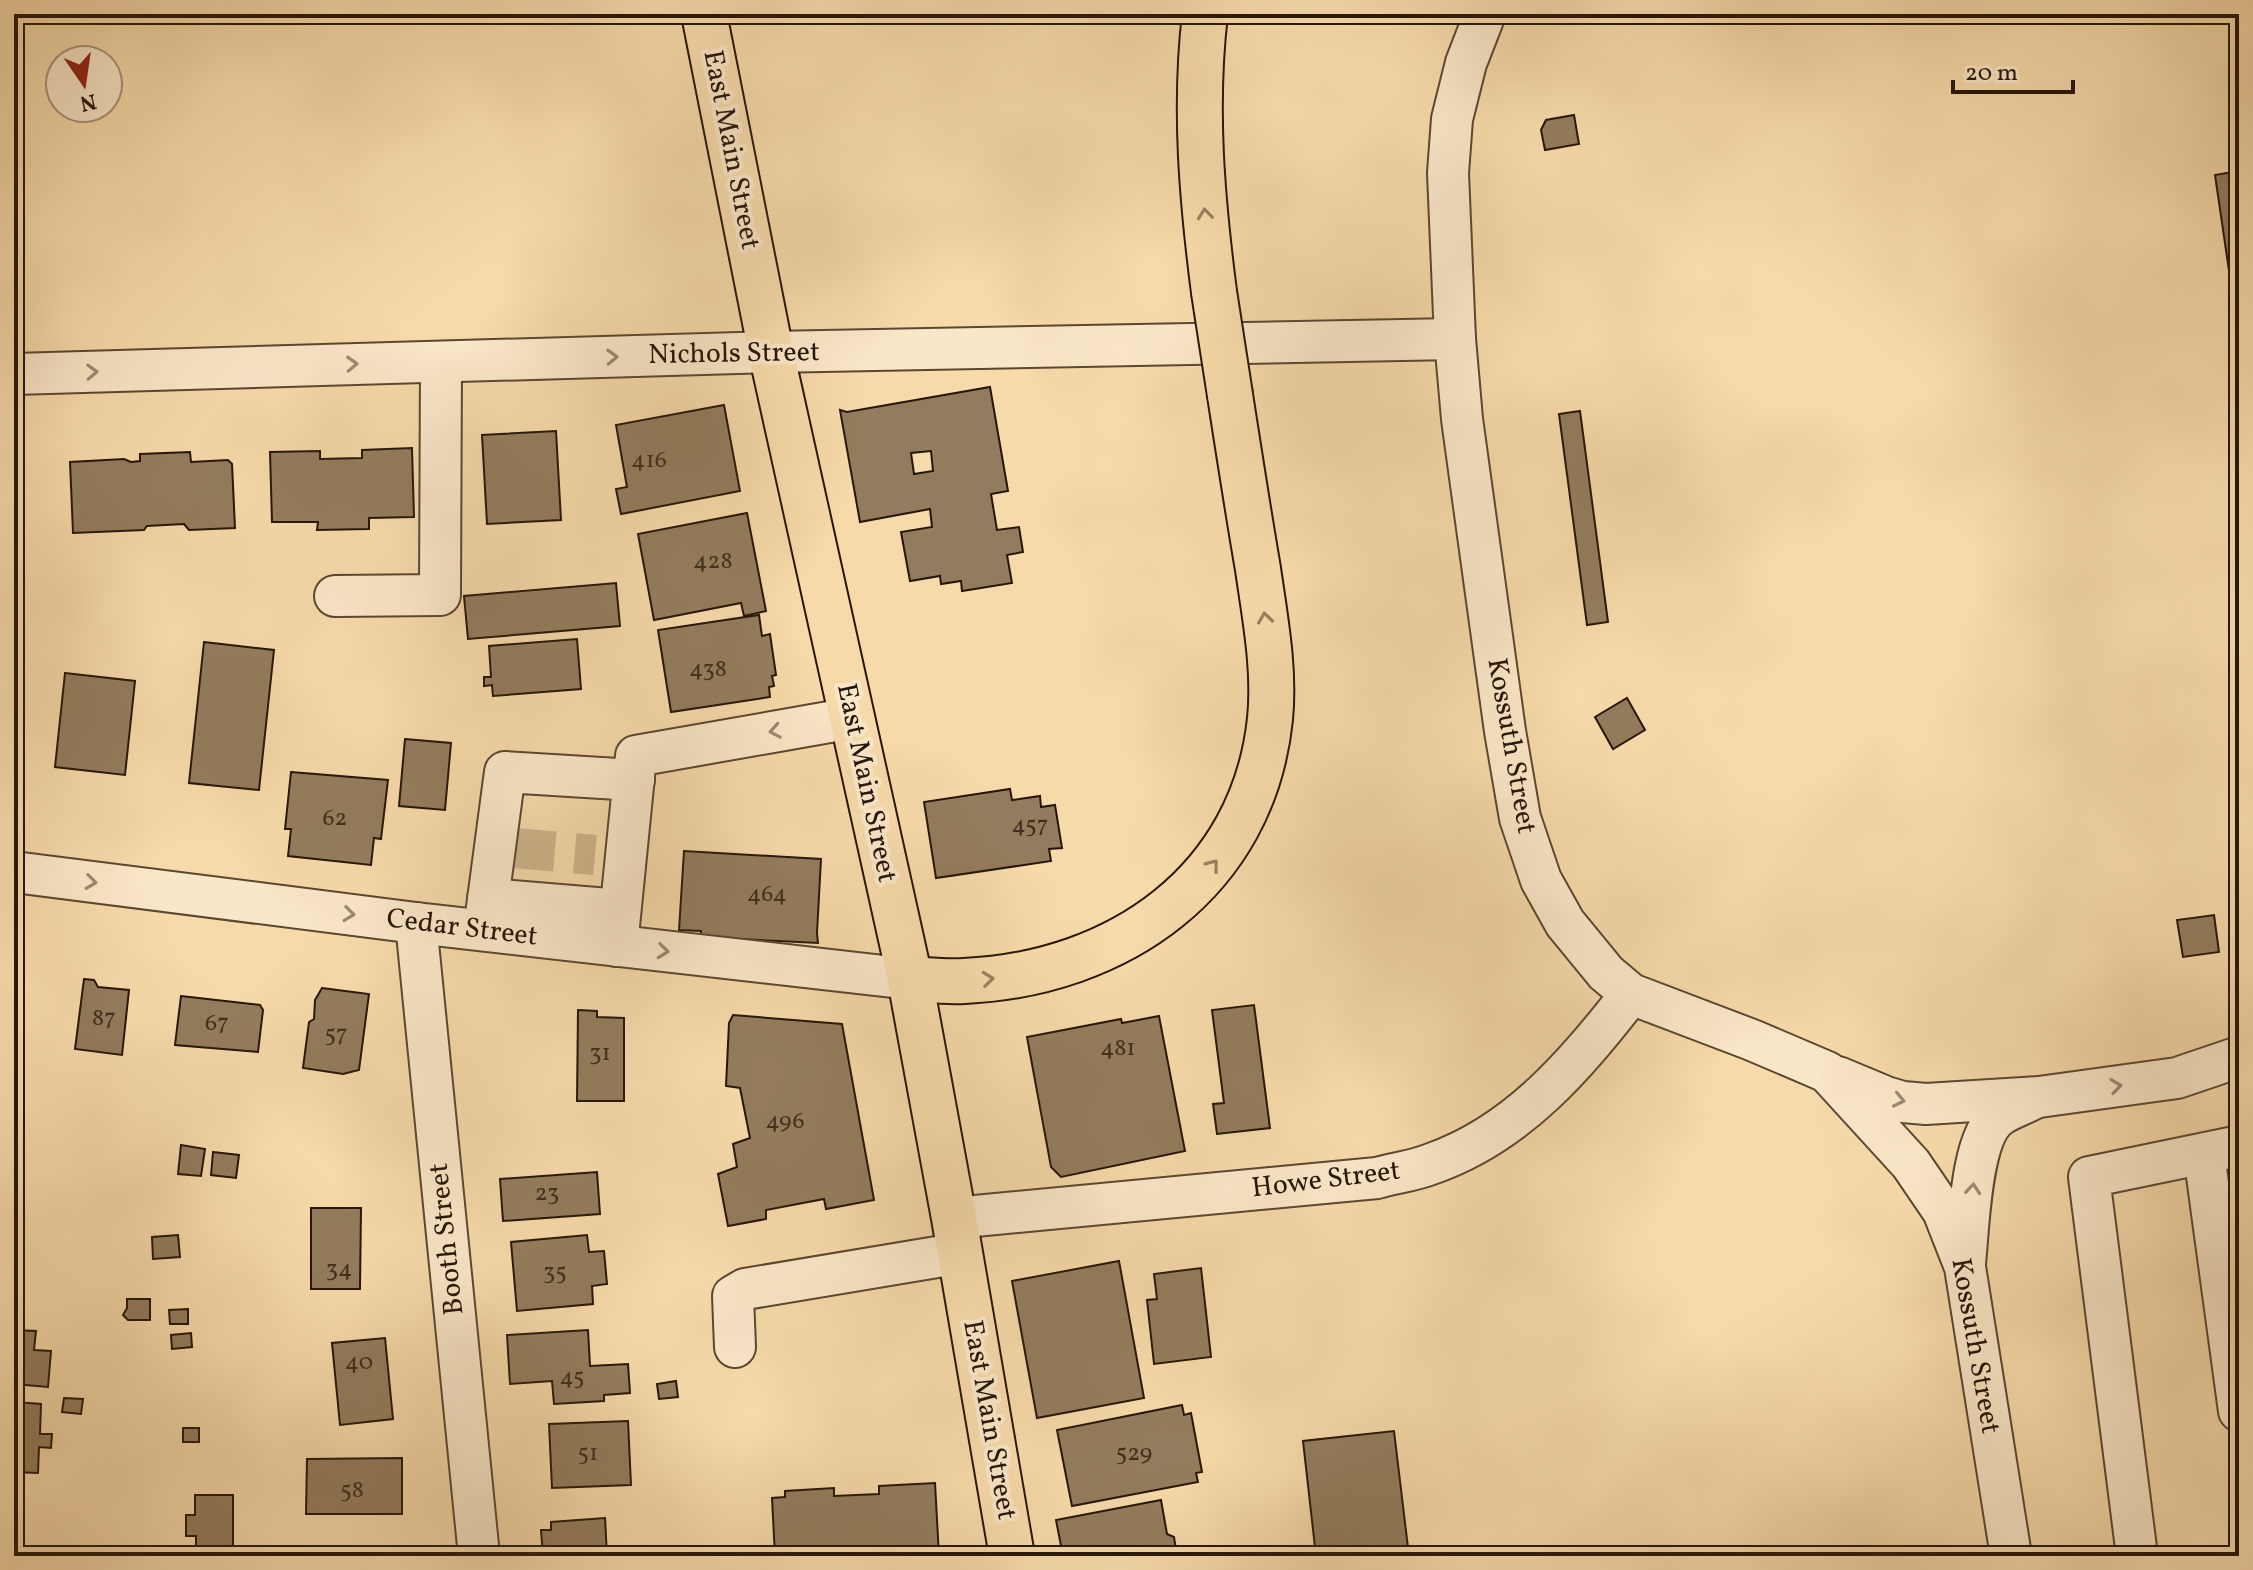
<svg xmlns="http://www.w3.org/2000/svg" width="2253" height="1570" viewBox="0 0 2253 1570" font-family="Vollkorn,serif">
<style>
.building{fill:#937c5d;stroke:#26160a;stroke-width:2;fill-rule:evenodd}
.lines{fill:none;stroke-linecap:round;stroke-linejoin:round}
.minor-tunnel{stroke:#cdb38a;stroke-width:40;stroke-dasharray:40 20;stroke-linecap:butt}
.minor-casing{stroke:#5a4732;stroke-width:44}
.major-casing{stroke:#26160a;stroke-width:48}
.highway-casing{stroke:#26160a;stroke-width:48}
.minor{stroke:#fae7c8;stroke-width:40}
.major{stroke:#f7daaa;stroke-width:44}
.highway{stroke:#f7daaa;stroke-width:44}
.highway-bridge-casing{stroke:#26160a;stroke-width:48;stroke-linecap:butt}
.highway-bridge{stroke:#f7daaa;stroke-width:44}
.oneway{stroke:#998262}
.oneway2{stroke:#9b8972}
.labels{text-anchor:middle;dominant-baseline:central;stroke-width:8;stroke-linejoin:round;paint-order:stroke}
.number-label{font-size:24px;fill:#41301f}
.street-label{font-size:28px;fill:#26160a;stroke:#fae7c8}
</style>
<rect width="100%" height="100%" fill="#f7daaa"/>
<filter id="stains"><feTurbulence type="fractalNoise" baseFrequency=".0025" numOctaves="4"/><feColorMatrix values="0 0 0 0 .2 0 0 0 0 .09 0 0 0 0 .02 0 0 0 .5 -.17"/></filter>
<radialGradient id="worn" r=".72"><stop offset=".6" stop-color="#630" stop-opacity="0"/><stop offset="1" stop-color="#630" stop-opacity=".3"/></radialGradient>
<g class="building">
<path d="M1574,115l5,29 -34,6 -4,-20 5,-10z"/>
<path d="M2239,171v168l-24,-164z"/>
<path d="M990,387l18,104 -17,3 6,36 22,-3 4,25 -16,3 5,28 -50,8 -1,-10 -20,3 -1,-8 -30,5 -9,-49 31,-5 -2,-18 -70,13 -20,-112 7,2zM931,451l2,20 -19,3 -3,-21z"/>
<path d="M724,405l16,86 -119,23 -5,-25 11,-2 -11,-62z"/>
<path d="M1580,411l28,211 -21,3 -28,-211z"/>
<path d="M556,431l5,89 -74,4 -5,-89z"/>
<path d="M412,448l2,69 -45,1v11l-52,1 1,-8h-46l-2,-70 50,-1v8l42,-1v-8z"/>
<path d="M190,452l1,10 37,-2 4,4 3,64 -46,2 -5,-6 -37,2 -3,4 -71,3 -3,-71 54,-3 7,3 9,-1v-7z"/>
<path d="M747,513l19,98 -22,5 -3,-13 -87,17 -16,-86z"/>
<path d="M616,583l4,43 -152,13 -4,-43z"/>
<path d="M759,615l3,21 8,-2 6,41 -4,1 2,10 -5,1 1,10 -99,15 -13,-82z"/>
<path d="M577,639l4,50 -88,7 -1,-11 -8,1v-9h7l-2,-31z"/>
<path d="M204,642l70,8 -15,140 -70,-7z"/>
<path d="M65,673l70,8 -10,94 -70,-8z"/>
<path d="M1627,698l18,32 -32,19 -18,-32z"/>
<path d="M405,739l46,4 -6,67 -46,-4z"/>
<path d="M291,772l97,8 -7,59 -7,-1 -3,27 -83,-9 3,-27h-6z"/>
<path d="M1010,789l2,11 28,-4 1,11 14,-2 7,43 -13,1 2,12 -115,17 -12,-76z"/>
<path d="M684,851l137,8 -4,74 1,10 -117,-6v-6l-22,-1z"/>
<path d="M2214,915l5,37 -36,5 -6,-37z"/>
<path d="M84,979l10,1 4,7 31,3 -7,65 -47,-6z"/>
<path d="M322,988l47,6 -10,76 -16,4 -40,-6 6,-46 5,-3 1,-19z"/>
<path d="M181,996l79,9 3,5 -5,42 -83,-7z"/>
<path d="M1254,1005l16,123 -53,6 -4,-30 11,-1 -12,-93z"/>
<path d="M578,1010l19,1v6l27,1v83h-47z"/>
<path d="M733,1015l109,9 32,176 -48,9 -2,-10 -58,11v9l-38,7 -10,-52 19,-7 -4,-23 17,-6 -10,-50 -14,-2 3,-63z"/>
<path d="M1159,1016l26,135 -124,26 -10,-10 -24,-130 94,-18 1,4z"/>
<path d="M181,1145l24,4 -4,27 -23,-2z"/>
<path d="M213,1152l26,3 -3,23 -25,-3z"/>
<path d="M597,1172l3,42 -97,7 -3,-42z"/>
<path d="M311,1208h50l-1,81h-49z"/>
<path d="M178,1235l2,22 -27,2 -1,-22z"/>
<path d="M587,1235l2,17 15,-1 3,33 -15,2 1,18 -76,7 -6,-69z"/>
<path d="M1119,1261l25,137 -107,20 -25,-137z"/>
<path d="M1201,1268l10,89 -57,7 -7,-64 10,-1 -3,-25z"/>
<path d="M127,1299h23v21h-22l-5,-5 4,-7z"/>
<path d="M188,1309v15h-18l-1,-14z"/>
<path d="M14,1330l22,1 -2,19 17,1 -3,36 -34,-3z"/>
<path d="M588,1330l2,36 38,-2 2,29 -26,2v6l-50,3 -2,-23 -42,3 -3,-49z"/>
<path d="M191,1333l1,14 -20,2 -1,-14z"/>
<path d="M385,1338l8,81 -53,6 -8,-82z"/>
<path d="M676,1381l2,16 -19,2 -2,-15z"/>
<path d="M64,1398l19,1 -2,15 -19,-2z"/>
<path d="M14,1402l27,2 -1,30h12l-1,14 -12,-1 -1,26 -24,-1z"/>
<path d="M1182,1405l2,10 7,-2 11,59 -6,1 2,9 -126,24 -15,-76z"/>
<path d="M628,1421l3,64 -79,3 -3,-64z"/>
<rect x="183" y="1428" width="16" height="14"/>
<path d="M1394,1431l15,125h-93l-13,-115z"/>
<path d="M402,1458v56h-96l1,-55z"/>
<path d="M935,1483l4,73h-164l-3,-58 13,-1v-6l49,-3v8l45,-2v-8z"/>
<path d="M195,1495h38v59h-37v-18h-10v-21h9z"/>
<path d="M1161,1500l6,34 7,3 3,19h-114l-7,-36z"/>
<path d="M605,1518l2,38h-64l-2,-26h10v-8z"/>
</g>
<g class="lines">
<path class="minor-tunnel" d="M515,848l80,7"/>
<g class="minor-casing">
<g id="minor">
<path d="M1485,14l-19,49 -14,56 -4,54 7,166 7,80 43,312 15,87 21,62 24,43 41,50 25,21 121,46 75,32 84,92 32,47 22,56 46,289"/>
<path d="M14,374l757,-22 684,-13"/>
<path d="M335,596l105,-1 1,-233"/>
<path d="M14,872l402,51 494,56"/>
<path d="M488,899l132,11"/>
<path d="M416,923l63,633"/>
<path d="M484,930l21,-158 129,8"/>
<path d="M617,946l19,-190 216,-38"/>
<path d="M1838,1077l48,20 17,5 23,2 113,-7 138,-19 62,-21"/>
<path d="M2204,1154l35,257"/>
<path d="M954,1218l423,-40c17,-5 37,-7 54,-14 87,-30 145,-100 200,-170"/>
<path d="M1965,1263c4,-35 5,-126 34,-147 10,-7 23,-11 34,-17"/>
<path d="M735,1347l-2,-51 12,-7 216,-36"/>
<path d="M2137,1556l-48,-379 150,-31"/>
</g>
</g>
<g class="major-casing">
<path id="major" d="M704,14l67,338 139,627 44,239 58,338"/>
</g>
<g class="highway-casing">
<g id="highway">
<path d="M1205,14c-11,94 -3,185 9,278"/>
<path d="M910,979c18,1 36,3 54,2 155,-7 289,-100 306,-262 5,-50 -5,-101 -12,-150 -10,-58 -19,-116 -28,-174"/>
</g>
</g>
<use href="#minor" class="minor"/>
<use href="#major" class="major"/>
<use href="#highway" class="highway"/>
<g class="highway-bridge-casing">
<path id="highway-bridge" d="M1214,292l16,103"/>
</g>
<use href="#highway-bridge" class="highway-bridge"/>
</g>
<defs><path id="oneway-chevron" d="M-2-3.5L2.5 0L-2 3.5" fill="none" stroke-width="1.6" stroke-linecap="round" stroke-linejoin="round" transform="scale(2)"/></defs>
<g class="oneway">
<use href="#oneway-chevron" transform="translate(1205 214) rotate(-96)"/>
<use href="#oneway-chevron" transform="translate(1265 618) rotate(-98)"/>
<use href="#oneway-chevron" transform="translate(1213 865) rotate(-52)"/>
<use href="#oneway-chevron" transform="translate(988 979) rotate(-6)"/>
</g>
<g class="oneway2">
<use href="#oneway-chevron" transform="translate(612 357) rotate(-2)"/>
<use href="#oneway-chevron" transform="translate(352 364) rotate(-2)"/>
<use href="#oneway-chevron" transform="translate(92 372) rotate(-2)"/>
<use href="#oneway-chevron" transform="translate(775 731) rotate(170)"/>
<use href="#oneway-chevron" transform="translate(91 882) rotate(7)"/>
<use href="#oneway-chevron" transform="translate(349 914) rotate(7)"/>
<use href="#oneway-chevron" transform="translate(663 951) rotate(6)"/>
<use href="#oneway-chevron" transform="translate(2116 1086) rotate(-8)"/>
<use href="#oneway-chevron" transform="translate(1899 1100) rotate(12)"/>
<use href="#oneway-chevron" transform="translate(1973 1189) rotate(-85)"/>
</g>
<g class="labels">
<g class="number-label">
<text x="649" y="461">416</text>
<text x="713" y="562">428</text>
<text x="708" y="670">438</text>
<text x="335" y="819">62</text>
<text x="1030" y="826">457</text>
<text x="767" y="895">464</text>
<text x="104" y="1019">87</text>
<text x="217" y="1024">67</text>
<text x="336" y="1035">57</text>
<text x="1118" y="1049">481</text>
<text x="600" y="1054">31</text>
<text x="785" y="1122">496</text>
<text x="547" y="1194">23</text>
<text x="339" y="1270">34</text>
<text x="555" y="1273">35</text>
<text x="359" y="1363">40</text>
<text x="572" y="1378">45</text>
<text x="588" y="1454">51</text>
<text x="1134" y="1454">529</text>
<text x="352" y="1491">58</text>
</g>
<g class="street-label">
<text transform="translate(731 150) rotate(79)">East Main Street</text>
<text transform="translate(734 354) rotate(-1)">Nichols Street</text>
<text transform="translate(1511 746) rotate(80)">Kossuth Street</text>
<text transform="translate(866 783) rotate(78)">East Main Street</text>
<text transform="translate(462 928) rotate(7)">Cedar Street</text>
<text transform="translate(1326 1180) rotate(-7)">Howe Street</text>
<text transform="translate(447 1239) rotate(-96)">Booth Street</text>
<text transform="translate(1975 1346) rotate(80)">Kossuth Street</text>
<text transform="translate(989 1420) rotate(80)">East Main Street</text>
</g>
</g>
<rect width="2253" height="1570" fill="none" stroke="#f7daaa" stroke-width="48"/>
<rect x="16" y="16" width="2221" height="1538" fill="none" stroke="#26160a" stroke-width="4"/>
<rect x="24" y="24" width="2205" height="1522" fill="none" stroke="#26160a" stroke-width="2"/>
<g transform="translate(84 84) rotate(167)"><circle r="38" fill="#fae7c8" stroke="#a5937c" stroke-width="2"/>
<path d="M0-6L14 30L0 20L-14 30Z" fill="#8f2418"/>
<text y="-12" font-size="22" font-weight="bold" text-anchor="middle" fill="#26160a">N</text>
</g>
<path d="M1953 80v12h120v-12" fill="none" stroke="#26160a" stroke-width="4"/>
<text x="1965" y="80" font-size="24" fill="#26160a" stroke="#fae7c8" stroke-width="6" paint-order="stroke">20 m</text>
<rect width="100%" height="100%" filter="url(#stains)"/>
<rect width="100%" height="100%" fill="url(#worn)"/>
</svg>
